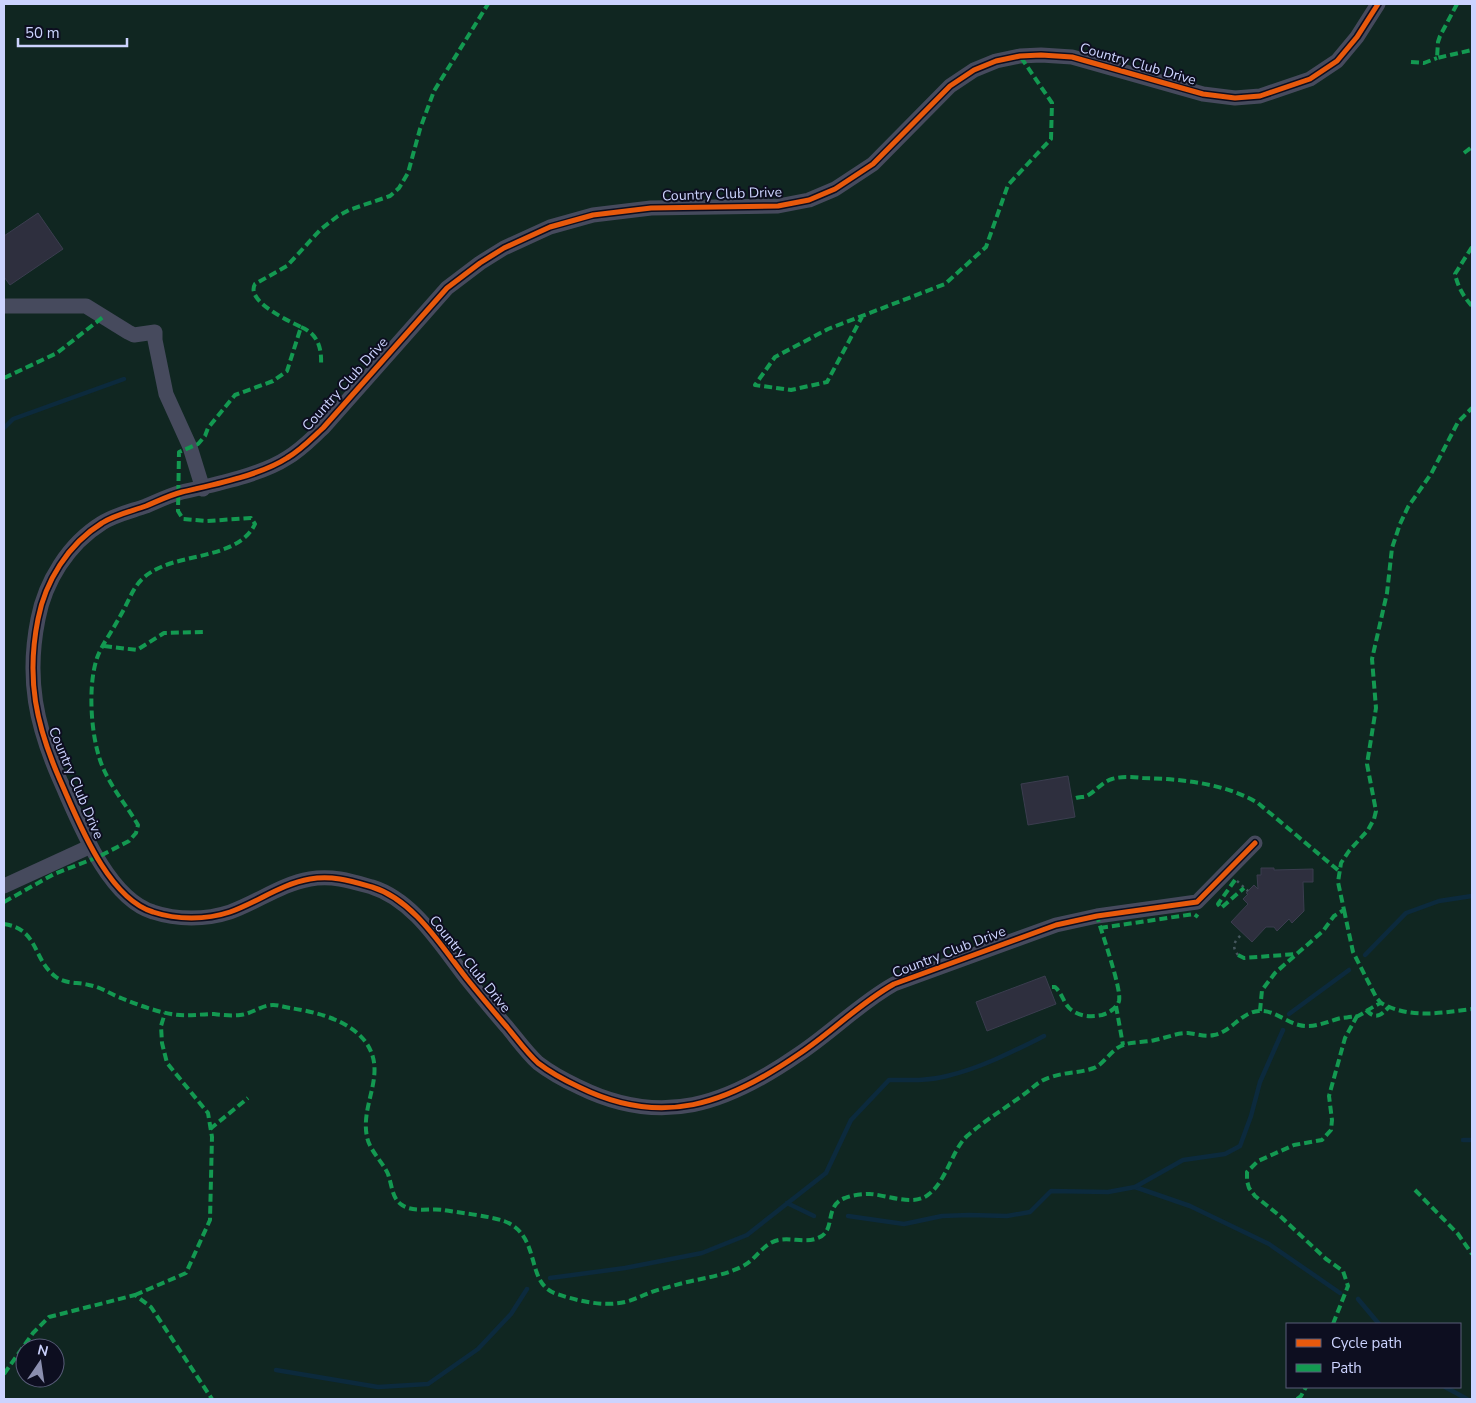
<svg xmlns="http://www.w3.org/2000/svg" width="1476" height="1403" viewBox="0 0 1476 1403" font-family="'Nunito Sans',sans-serif">
<style>
.green{fill:#102621;fill-rule:evenodd}
.lines{fill:none;stroke-linecap:round;stroke-linejoin:round}
.stream{stroke:#0c2a3d;stroke-width:4.5}
.building{fill:#2e2f3e;stroke:#3b3d4f}
.path{stroke:#45575d;stroke-width:2.5;stroke-dasharray:2.5 4;stroke-linecap:butt}
.minor{stroke:#464a5d;stroke-width:15}
.quiet{stroke:#139951;stroke-width:4;stroke-dasharray:8 4;stroke-linecap:butt}
.cycleway-casing{stroke:#0d0e20;stroke-width:8}
.cycleway{stroke:#e8590c;stroke-width:5}
.labels{text-anchor:middle;dominant-baseline:central;stroke-width:4;stroke-linejoin:round;paint-order:stroke}
.street-label{font-size:14px;fill:#ccd3fe;stroke:#0d0e20}
</style>
<rect width="100%" height="100%" fill="#11121c"/>
<path class="green" d="M4,4h1468v1395h-1468zM1287,1324h173v63h-173zM25,1348h30v30h-30z"/>
<g class="lines">
<g class="stream">
<path d="M4,428l9,-9 111,-40"/>
<path d="M1365,955l41,-42 33,-12 33,-5"/>
<path d="M1289,1014l60,-44"/>
<path d="M1463,1140h9"/>
<path d="M1135,1187l55,19 79,38 71,49"/>
<path d="M787,1203l27,13"/>
<path d="M848,1216l56,8 38,-8 27,-1 38,1 23,-4 21,-21 57,1 27,-5 48,-27 42,-6 15,-8 11,-30 9,-34 23,-52"/>
<path d="M550,1278l75,-10 77,-15 45,-18 79,-62 25,-53 38,-40c19,0 39,1 58,-4 34,-8 65,-24 97,-40"/>
<path d="M1358,1299l21,25"/>
<path d="M276,1370l102,17 50,-3 50,-35 33,-35 16,-25"/>
<path d="M1445,1387l22,12"/>
</g>
</g>
<g class="building">
<path d="M38,213l25,36 -53,36 -6,-8v-41z"/>
<path d="M1068,776l7,41 -47,8 -7,-41z"/>
<path d="M1261,868h13v2l39,-1v13h-10l1,29 -12,12 -3,-4 -12,12 -3,-4h-8l-14,15 -21,-20 17,-18 -5,-5 5,-5 -2,-1 8,-8 4,4 -1,-14h4z"/>
<path d="M1045,976l11,28 -69,27 -11,-29z"/>
</g>
<g class="lines">
<g class="path">
<path d="M1237,881l11,10"/>
<path d="M1238,955c-8,-10 -2,-15 5,-22"/>
</g>
<g class="minor">
<path d="M4,306h82l42,26 6,3 21,-3v8l11,54 24,53 13,42"/>
<path d="M1255,843l-58,59 -100,14 -41,9 -162,59c-34,19 -62,48 -95,70 -72,50 -137,74 -220,33 -15,-7 -28,-14 -41,-24 -11,-10 -21,-24 -31,-36 -14,-16 -27,-32 -40,-48 -26,-33 -53,-79 -95,-92 -21,-6 -40,-12 -62,-8 -29,5 -52,23 -80,33 -24,8 -53,8 -77,0 -46,-14 -75,-92 -93,-132 -24,-55 -34,-101 -22,-161 7,-37 30,-75 64,-96 12,-8 30,-12 44,-17 12,-5 24,-11 36,-14 31,-7 79,-17 105,-34 14,-8 25,-20 36,-30l124,-140 33,-25 24,-15 46,-21 43,-12 58,-7 127,-2 31,-6 26,-11 38,-25 77,-78 24,-16 22,-9 24,-5 21,-1 31,2 131,37 32,4 25,-2 50,-17 27,-18 20,-24 21,-33"/>
<path d="M4,886l85,-39"/>
</g>
<g class="quiet">
<path d="M1457,4l-17,32 -2,6 -1,16 35,-8"/>
<path d="M1411,62l13,1 13,-5"/>
<path d="M1464,153l8,-6"/>
<path d="M1472,247l-17,27c3,13 8,22 17,32"/>
<path d="M863,315l-36,67 -36,8 -36,-5 20,-28 53,-28 117,-45 41,-37 22,-62 43,-46 1,-36 -32,-47"/>
<path d="M301,327c17,7 21,21 20,39"/>
<path d="M4,378l53,-25 46,-36"/>
<path d="M104,646l33,4 27,-17 39,-1"/>
<path d="M1076,798c3,-1 8,-1 11,-2 9,-5 15,-14 25,-17 10,-3 21,-2 31,-1 38,1 81,5 115,25l81,68"/>
<path d="M1235,880l-17,24 3,4 23,-20"/>
<path d="M4,902l50,-28 44,-17 31,-16 7,-8 2,-8c-11,-19 -25,-35 -34,-55 -13,-27 -17,-83 -7,-112 4,-12 16,-28 22,-40 14,-23 14,-39 42,-51 29,-13 79,-11 94,-43l-4,-6 -44,3 -24,-2 -5,-8 1,-59 19,-8 7,-8 3,-8 27,-33 38,-14 14,-10 14,-44c-12,-6 -56,-26 -46,-43l32,-18 34,-37 17,-13 11,-6 41,-14 9,-8 9,-15 12,-44 14,-38 54,-87"/>
<path d="M1344,910l9,42 23,45 5,6"/>
<path d="M4,924c35,5 28,35 52,53 9,7 22,5 33,8 12,2 21,9 32,13 15,6 33,13 50,16 14,3 28,0 43,0 8,1 17,2 26,1 12,-1 21,-10 33,-10 6,0 11,2 17,3 26,4 61,12 77,36 20,31 -7,60 0,93 3,14 15,24 21,37 4,11 4,25 14,31 12,8 29,3 42,5 17,3 45,6 60,11 39,15 20,63 53,73 21,7 46,13 68,8 9,-2 16,-6 24,-9 11,-4 23,-7 34,-10 20,-5 40,-7 58,-16 14,-6 20,-21 34,-26 14,-5 29,3 43,-3 19,-7 5,-32 27,-40 7,-3 17,-4 25,-4 18,1 44,13 59,0 18,-14 23,-44 38,-58 17,-15 37,-27 56,-41 10,-7 15,-14 28,-18 14,-5 29,-4 43,-9 11,-5 16,-17 27,-22 10,-5 22,-3 34,-6 11,-2 21,-7 33,-7 9,1 18,4 26,2 17,-3 27,-23 45,-24 15,-1 27,11 40,14 15,4 29,-4 42,-7 2,0 16,-2 17,-2 8,-4 15,-10 23,-13 29,16 59,10 91,6"/>
<path d="M1100,928l94,-14 4,3"/>
<path d="M1238,955l6,3 52,-4"/>
<path d="M1052,987h3c8,7 9,19 18,24 9,6 19,6 29,4 7,-2 15,-7 17,-14 3,-12 -18,-70 -22,-85"/>
<path d="M1116,1006l7,39"/>
<path d="M1366,1010c10,10 14,6 23,-3"/>
<path d="M1260,1011l2,-21 13,-17 48,-42 11,-15 10,-6 -6,-28 3,-19 8,-12 19,-21 6,-11 2,-8 -9,-47 9,-56 -4,-49 15,-66 5,-45 8,-24 8,-17 23,-33 27,-52 14,-14"/>
<path d="M210,1129l38,-31"/>
<path d="M1415,1190l43,44 14,20"/>
<path d="M135,1295l51,-22 24,-53 2,-83 -4,-24 -41,-50 -5,-20 -1,-17 4,-13"/>
<path d="M1333,1324l15,-38 -5,-15 -17,-12 -46,-43 -25,-20 -6,-8 -2,-7v-9l11,-11 36,-16 28,-5 9,-10 1,-10 -3,-24 16,-58 12,-22"/>
<path d="M4,1374l29,-41 16,-16 86,-22 16,12 61,92"/>
<path d="M1297,1399l4,-3 5,-9"/>
</g>
<g class="cycleway-casing">
<path id="cycleway" d="M1255,843l-58,59 -100,14 -41,9 -162,59c-34,19 -62,48 -95,70 -72,50 -137,74 -220,33 -15,-7 -28,-14 -41,-24 -11,-10 -21,-24 -31,-36 -14,-16 -27,-32 -40,-48 -26,-33 -53,-79 -95,-92 -21,-6 -40,-12 -62,-8 -29,5 -52,23 -80,33 -24,8 -53,8 -77,0 -46,-14 -75,-92 -93,-132 -24,-55 -34,-101 -22,-161 7,-37 30,-75 64,-96 12,-8 30,-12 44,-17 12,-5 24,-11 36,-14 31,-7 79,-17 105,-34 14,-8 25,-20 36,-30l124,-140 33,-25 24,-15 46,-21 43,-12 58,-7 127,-2 31,-6 26,-11 38,-25 77,-78 24,-16 22,-9 24,-5 21,-1 31,2 131,37 32,4 25,-2 50,-17 27,-18 20,-24 21,-33"/>
</g>
<use href="#cycleway" class="cycleway"/>
</g>
<g class="labels">
<g class="street-label">
<text transform="translate(1138 64) rotate(16)">Country Club Drive</text>
<text transform="translate(722 194) rotate(-2)">Country Club Drive</text>
<text transform="translate(345 384) rotate(-48)">Country Club Drive</text>
<text transform="translate(76 783) rotate(67)">Country Club Drive</text>
<text transform="translate(949 952) rotate(-21)">Country Club Drive</text>
<text transform="translate(470 964) rotate(51)">Country Club Drive</text>
</g>
</g>
<rect width="1476" height="1403" fill="none" stroke="#ccd3fe" stroke-width="10"/>
<rect x="1286" y="1323" width="175" height="65" fill="#0d0e20" stroke="#595d79"/>
<rect x="1296" y="1339" width="25" height="8" fill="#e8590c" stroke="#595d79"/>
<text x="1331" y="1348" font-size="15" fill="#ccd3fe">Cycle path</text>
<rect x="1296" y="1364" width="25" height="8" fill="#139951" stroke="#595d79"/>
<text x="1331" y="1373" font-size="15" fill="#ccd3fe">Path</text>
<g transform="translate(40 1363) rotate(13)"><circle r="24" fill="#0d0e20" stroke="#595d79"/>
<path d="M0-4L9 19L0 12L-9 19Z" fill="#8b8faf"/>
<text y="-8" font-size="14" font-weight="bold" text-anchor="middle" fill="#ccd3fe">N</text>
</g>
<path d="M18 38v8h109v-8" fill="none" stroke="#ccd3fe" stroke-width="2.5"/>
<text x="25" y="38" font-size="15" fill="#ccd3fe" stroke="#0d0e20" stroke-width="4" paint-order="stroke">50 m</text>
</svg>
